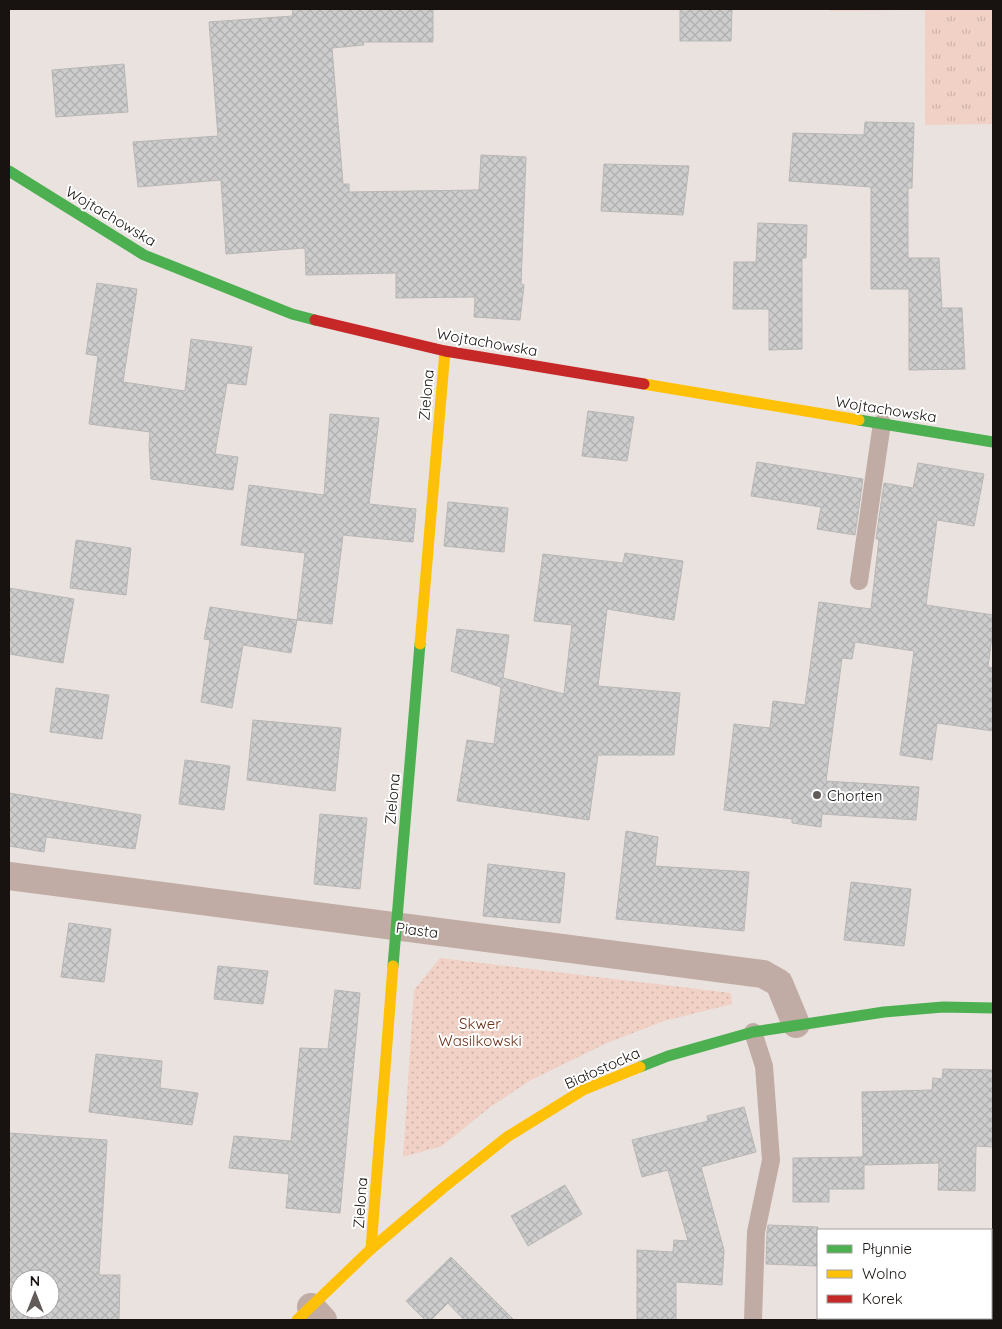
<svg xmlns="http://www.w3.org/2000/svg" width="1002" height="1329" viewBox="0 0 1002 1329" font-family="Quicksand,sans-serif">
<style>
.grass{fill:url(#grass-tufts)}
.park{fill:url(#park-dots)}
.building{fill:url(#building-cross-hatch);stroke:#b8b7b6;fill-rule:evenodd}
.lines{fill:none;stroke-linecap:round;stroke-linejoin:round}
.lane{stroke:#c0aca4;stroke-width:18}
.street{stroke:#c0aca4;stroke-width:28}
.fast{stroke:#4caf50;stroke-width:11}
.slow{stroke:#ffc107;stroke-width:11}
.jam{stroke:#c62828;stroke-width:11}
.poi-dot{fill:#625b59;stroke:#fff;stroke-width:2}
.labels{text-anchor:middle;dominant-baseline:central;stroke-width:4;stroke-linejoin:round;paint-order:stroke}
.street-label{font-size:15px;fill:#181311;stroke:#fff}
.poi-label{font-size:15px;fill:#181311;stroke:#fff;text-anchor:start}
.park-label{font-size:15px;fill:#6c3017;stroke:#fff}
</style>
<defs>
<pattern id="grass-tufts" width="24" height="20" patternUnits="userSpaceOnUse" patternTransform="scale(1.25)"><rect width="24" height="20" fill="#f1d1c5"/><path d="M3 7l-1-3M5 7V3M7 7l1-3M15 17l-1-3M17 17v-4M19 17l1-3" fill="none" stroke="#ceb3a8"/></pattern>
<pattern id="park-dots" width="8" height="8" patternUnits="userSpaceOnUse" patternTransform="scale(1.25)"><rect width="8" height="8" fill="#f1d1c5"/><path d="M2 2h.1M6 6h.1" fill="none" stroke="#ceb3a8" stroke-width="1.8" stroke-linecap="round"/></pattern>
<pattern id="building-cross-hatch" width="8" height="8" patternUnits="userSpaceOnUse" patternTransform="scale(1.25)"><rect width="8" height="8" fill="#cecdcd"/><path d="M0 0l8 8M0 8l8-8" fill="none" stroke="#b0afaf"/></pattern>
</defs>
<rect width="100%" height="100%" fill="#eae2df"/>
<path class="grass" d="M830,9h163v115l-68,1v-115l-95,1z"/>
<path class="park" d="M440,958l291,35 1,11 -68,17 -57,22 -76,37 -42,28 -47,38 -39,11 11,-167z"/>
<g class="building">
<path d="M292,9h141v33h-70l1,3 -32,3 11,136h6v8l130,-2 2,-35 45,2 -5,127 3,1 -4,35 -46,-3 1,-20 -79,1v-25l-90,2 -1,-27 -79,6 -5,-74 -83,7 -5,-45 85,-6 -9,-114 84,-6z"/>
<path d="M680,9h52l-1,32h-51z"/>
<path d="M124,64l4,48 -72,5 -4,-47z"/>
<path d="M865,122l49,1 -2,65h-4v70h31l3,50h20l3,61 -56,1v-81h-38v-102l-82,-6 4,-48 71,2z"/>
<path d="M604,164l85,2 -6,49 -82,-4z"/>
<path d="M758,223l49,2 -1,33h-4v91l-33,1v-41h-36l1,-47h22z"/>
<path d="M97,283l40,6 -14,93 62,9 6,-52 61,8 -6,38 -19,-2 -12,71 23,3 -5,33 -82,-11 -2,-34 1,-13 -61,-8 9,-68 -12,-2z"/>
<path d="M588,411l46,6 -7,44 -45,-5z"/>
<path d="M330,414l49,4 -10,86 47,5 -3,33 -70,-7 -11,89 -35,-4 8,-67 -64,-8 8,-60 75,10z"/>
<path d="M757,462l106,17 -8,56 -38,-6 4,-22 -70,-11z"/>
<path d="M918,463l66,11 -10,52 -37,-6 -11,85 67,10v14l-5,38 5,1v63l-56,-8 -5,37 -32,-5 14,-104 -59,-9 -3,17 -10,-1 -16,123 93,6 -3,33 -94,-6 -1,13 -29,-4v-4l-68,-9 10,-86 36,4 3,-27 32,4 14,-103 52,7 8,-70h-3l8,-56 29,5z"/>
<path d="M448,502l60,6 -4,44 -60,-6z"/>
<path d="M76,540l55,8 -5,47 -56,-7z"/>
<path d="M625,553l58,8 -9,59 -67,-11 -9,77 82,7 -6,62h-76l-9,65 -132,-19 10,-61 27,4 7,-57 -50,-16 6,-42 52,6 -6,43 61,16 8,-69 -38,-4 9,-67 80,9z"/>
<path d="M9,588l65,11 -11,64 -54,-9z"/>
<path d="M210,607l87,13 -6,33 -48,-8 -11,63 -31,-6 9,-62 -6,-1z"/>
<path d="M56,688l53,7 -7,44 -52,-7z"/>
<path d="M253,720l88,8 -6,63 -88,-11z"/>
<path d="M185,760l45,6 -6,44 -45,-6z"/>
<path d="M9,793l132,22 -6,34 -89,-12 -2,15 -35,-6z"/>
<path d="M320,814l47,4 -7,71 -46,-5z"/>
<path d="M626,831l32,6 -3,29 94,6 -5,59 -128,-12z"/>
<path d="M488,864l77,9 -5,50 -77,-7z"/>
<path d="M851,882l60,7 -7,57 -60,-6z"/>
<path d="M69,923l42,6 -7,53 -43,-5z"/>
<path d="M218,966l50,5 -5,33 -49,-5z"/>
<path d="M335,990l25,3 -20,220 -54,-5 3,-34 -60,-6 5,-32 57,5 9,-93 28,1z"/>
<path d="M96,1054l66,7 -2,27 38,5 -6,32 -103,-13z"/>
<path d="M943,1069l50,1v77l-17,-1 -1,45 -37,-1 1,-27 -75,2v24h-35v13h-36v-44l70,-1 -1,-65 70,-2 1,-12 9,1z"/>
<path d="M744,1107l12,45 -55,15 23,83 -2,35 -46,-3v38h-39v-70l36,2 1,-12 14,1 -20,-71 -26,7 -10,-37 76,-19 -1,-5z"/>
<path d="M9,1133l98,7 -8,135h21l-1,45h-110zM20,1279h30v30h-30z"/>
<path d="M565,1185l17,29 -54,32 -17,-30z"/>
<path d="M768,1225l50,2 -1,39 -51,-2 1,-32z"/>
<path d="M451,1257l63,63h-50l-16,-17 -17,17h-6l-19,-19z"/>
</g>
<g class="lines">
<g class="lane">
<path d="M859,581l23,-158"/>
<path d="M753,1320l3,-88 15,-72 -7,-94 -11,-34"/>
</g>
<g class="street">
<path d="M9,876l754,98 16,9 17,41"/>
<path d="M311,1307l12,13"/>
</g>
<g class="fast">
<path d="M9,171l135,84 148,59 23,6"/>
<path d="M859,420l134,22"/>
<path d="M393,966l27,-322"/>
<path d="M640,1067l28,-11 85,-24 131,-20 59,-5 50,1"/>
</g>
<g class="slow">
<path d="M644,384l215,36"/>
<path d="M420,644l25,-293"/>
<path d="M371,1249l22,-283"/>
<path d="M297,1320l74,-71 72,-61 64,-51 76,-47 57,-23"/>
</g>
<path class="jam" d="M315,320l130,31 199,33"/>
</g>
<circle class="poi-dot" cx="817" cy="795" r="5"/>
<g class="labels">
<g class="street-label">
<text transform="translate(111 216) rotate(31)">Wojtachowska</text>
<text transform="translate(487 342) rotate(10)">Wojtachowska</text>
<text transform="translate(426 395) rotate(-85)">Zielona</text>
<text transform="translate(886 409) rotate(9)">Wojtachowska</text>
<text transform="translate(392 799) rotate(-85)">Zielona</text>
<text transform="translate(417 930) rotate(7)">Piasta</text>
<text transform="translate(602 1068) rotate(-24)">Białostocka</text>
<text transform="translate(360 1203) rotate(-86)">Zielona</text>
</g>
<g class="poi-label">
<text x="827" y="795">Chorten</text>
</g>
<g class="park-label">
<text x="480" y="1023">Skwer<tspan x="480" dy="17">Wasilkowski</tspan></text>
</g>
</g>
<rect width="1002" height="1329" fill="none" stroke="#181311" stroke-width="20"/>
<rect x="817" y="1229" width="175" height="90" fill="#ffffff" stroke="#a3a1a0"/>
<rect x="827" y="1245" width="25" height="8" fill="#4caf50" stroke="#a3a1a0"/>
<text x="862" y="1254" font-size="15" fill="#181311">Płynnie</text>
<rect x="827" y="1270" width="25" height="8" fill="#ffc107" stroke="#a3a1a0"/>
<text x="862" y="1279" font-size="15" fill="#181311">Wolno</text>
<rect x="827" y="1295" width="25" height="8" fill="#c62828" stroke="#a3a1a0"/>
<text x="862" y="1304" font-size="15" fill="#181311">Korek</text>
<g transform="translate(35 1294)"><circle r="24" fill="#ffffff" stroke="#a3a1a0"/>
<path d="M0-4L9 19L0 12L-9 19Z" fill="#625b59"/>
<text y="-8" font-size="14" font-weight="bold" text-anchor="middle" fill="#181311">N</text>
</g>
</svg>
